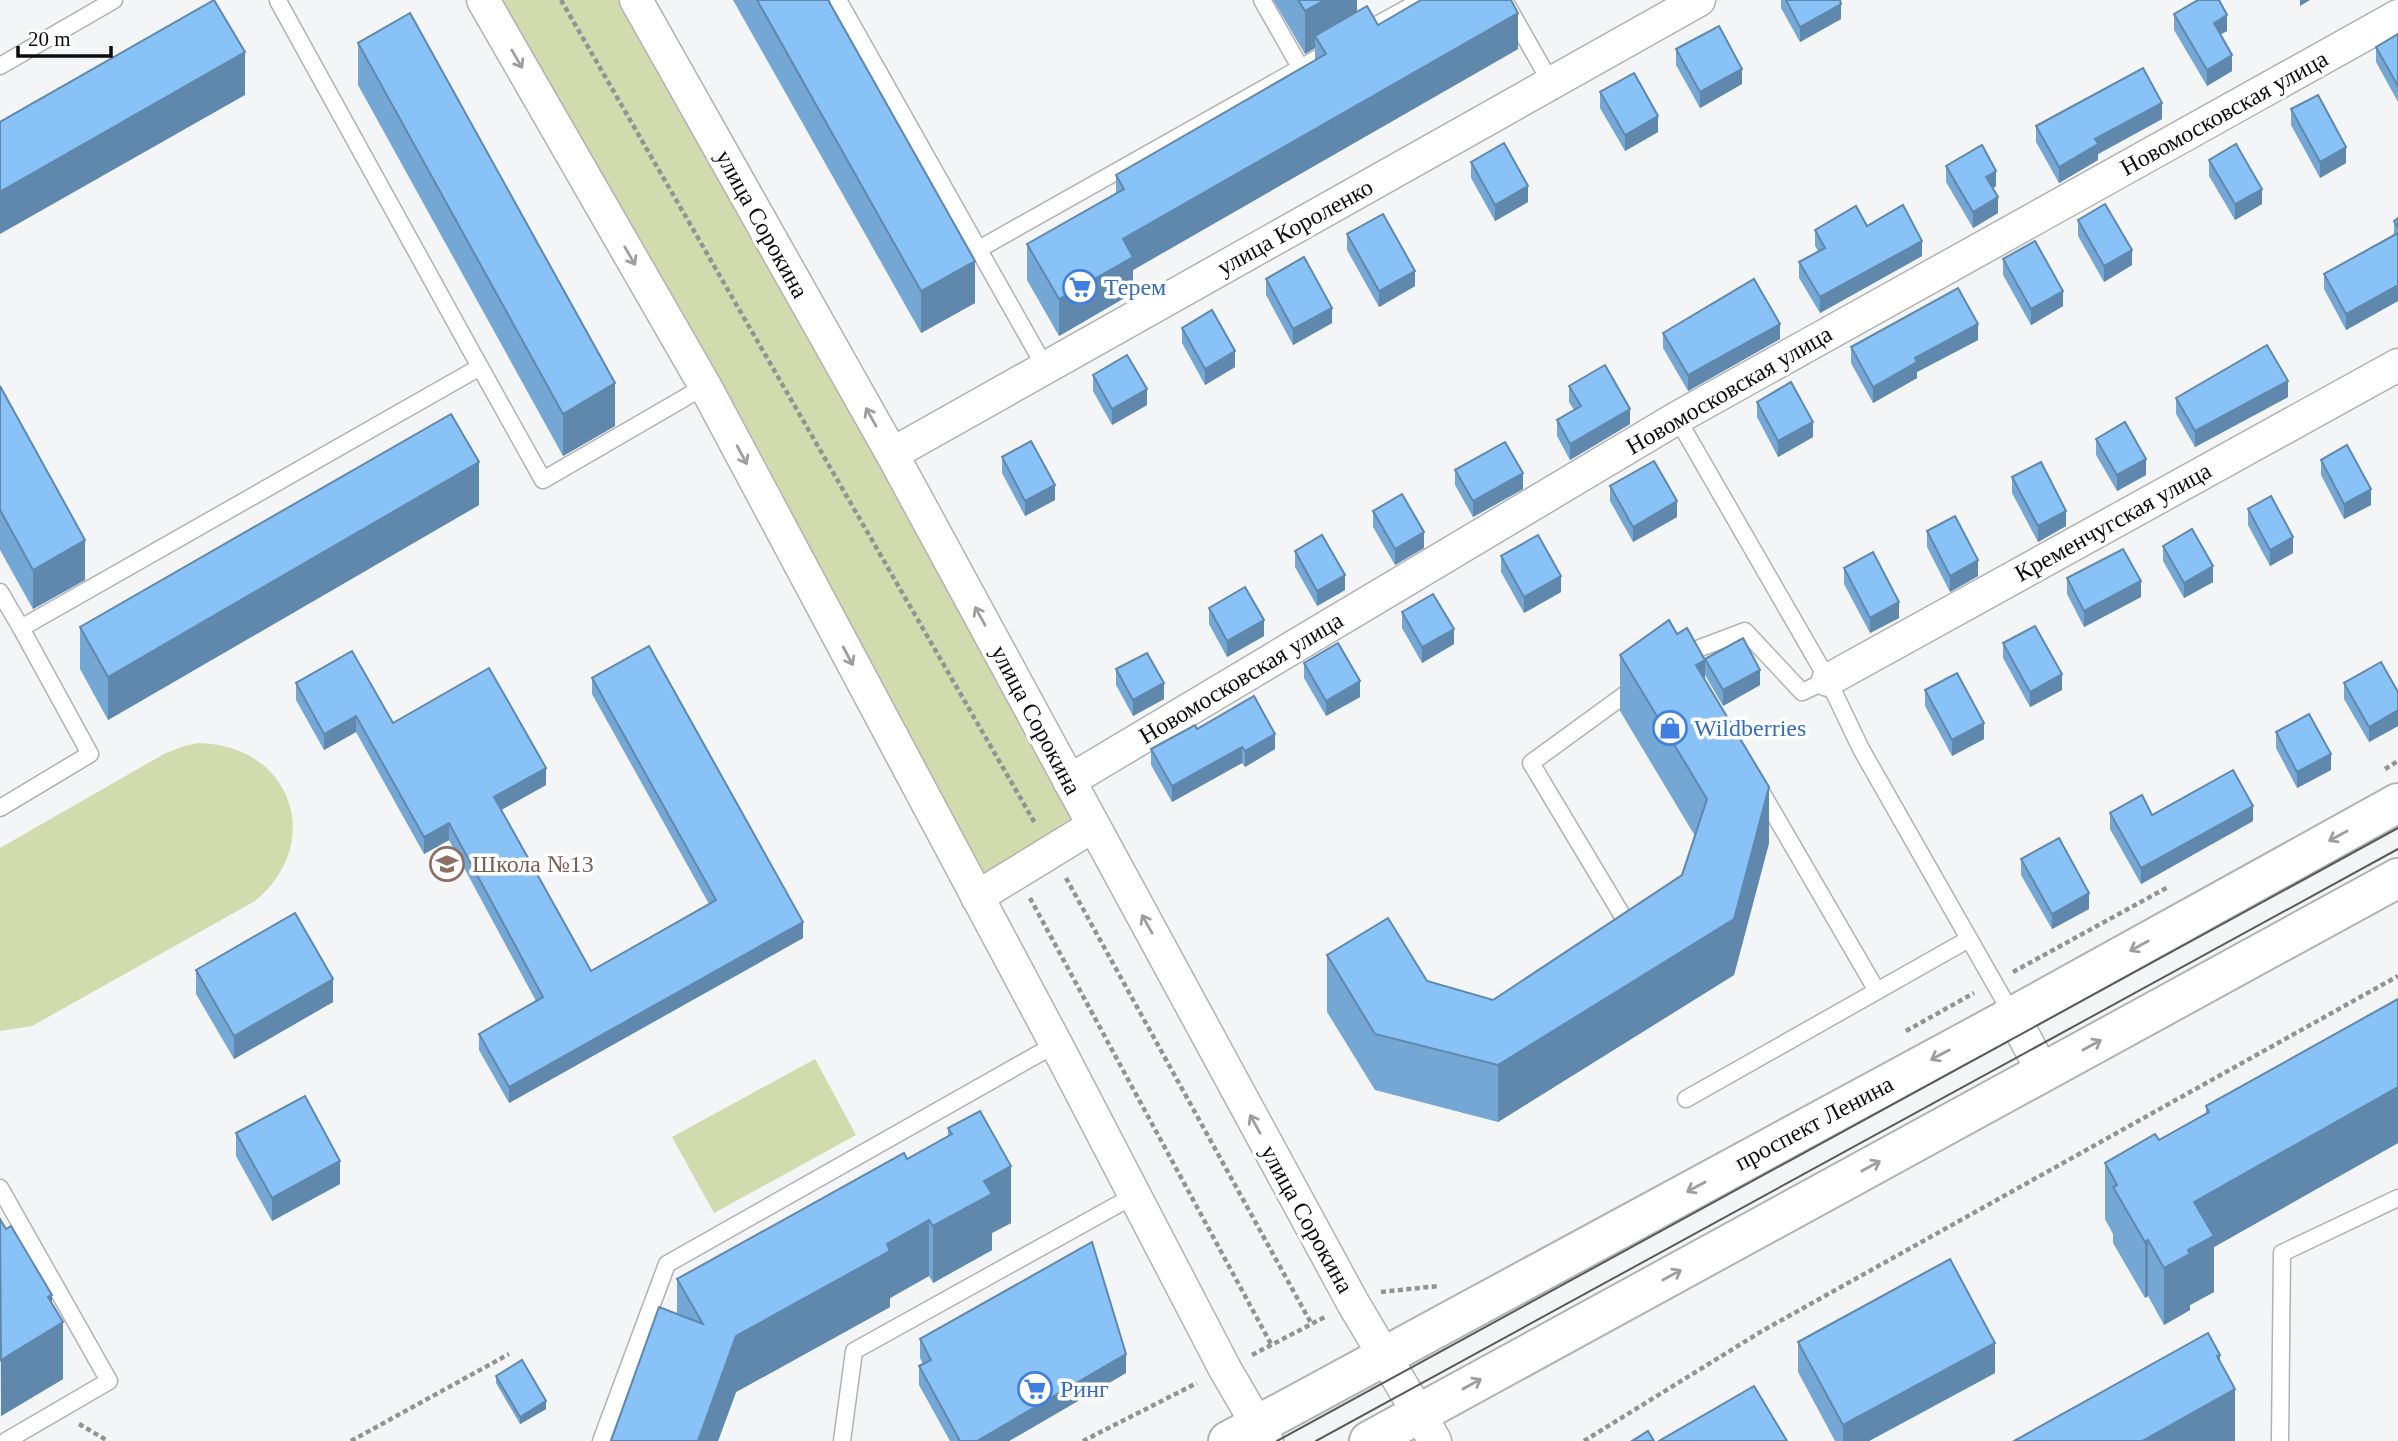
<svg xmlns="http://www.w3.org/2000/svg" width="2398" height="1441" viewBox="0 0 2398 1441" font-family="Georgia,serif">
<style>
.green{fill:#d1dbad}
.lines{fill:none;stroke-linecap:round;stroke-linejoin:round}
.service-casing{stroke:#b2b2b3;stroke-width:19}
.minor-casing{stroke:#b2b2b3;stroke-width:35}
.primary-casing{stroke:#b2b2b3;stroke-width:42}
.path{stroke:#929394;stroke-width:4.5;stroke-dasharray:5 3.5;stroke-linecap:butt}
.service{stroke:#fff;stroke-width:16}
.minor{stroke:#fff;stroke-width:32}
.primary{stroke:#fff;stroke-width:38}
.tram{stroke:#595a5a;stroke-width:2}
.wall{fill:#75a7d4}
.shaded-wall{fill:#5f88ac}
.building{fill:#88c2f6;stroke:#5f88ac;stroke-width:2}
.oneway{stroke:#9e9e9e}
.labels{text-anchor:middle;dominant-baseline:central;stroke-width:7;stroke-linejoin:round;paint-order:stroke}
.street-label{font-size:24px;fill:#0d0d0d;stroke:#fff}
.shop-label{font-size:24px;fill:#366cbe;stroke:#fff;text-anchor:start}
.education-label{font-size:24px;fill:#785e54;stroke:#fff;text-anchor:start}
</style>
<rect width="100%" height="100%" fill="#f4f5f6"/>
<g class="green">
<path d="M483,0h153l457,826 -116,71z"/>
<path d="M199,743c92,2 127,99 56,158l-223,125 -32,5v-183l164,-94 20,-8z"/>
<path d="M815,1059l41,76 -142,78 -42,-76z"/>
</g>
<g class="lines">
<g class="service-casing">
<g id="service">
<path d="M838,0l207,367"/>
<path d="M1262,0l38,67"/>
<path d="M1504,0l47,83"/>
<path d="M278,1l202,366"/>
<path d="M1360,34l62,-34"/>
<path d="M0,66l114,-66"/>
<path d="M979,249l355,-200"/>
<path d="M1677,418l151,262 33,69 152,267"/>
<path d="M0,592l21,36 459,-261 63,113 162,-94"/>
<path d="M1679,656l66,-25 57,61 26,-12"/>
<path d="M1759,788l118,203"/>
<path d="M0,808l90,-54 -69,-126"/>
<path d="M1631,930l-100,-167 107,-78"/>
<path d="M1686,1099l283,-160"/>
<path d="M0,1188l109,193 -103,60"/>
<path d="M601,1441l66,-177 389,-220"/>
<path d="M842,1441l12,-90 281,-156"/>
<path d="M2280,1441l2,-188 116,-55"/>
</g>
</g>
<g class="minor-casing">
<g id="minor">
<path d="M483,0l222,386 351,658 169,325 42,72"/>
<path d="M636,0l256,454 461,849 82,138"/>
<path d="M892,454l807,-454"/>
<path d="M1828,680l570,-315"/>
<path d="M1069,781l608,-363 721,-402"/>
<path d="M977,897l116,-71"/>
<path d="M2013,1016l30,56"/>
</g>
</g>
<g class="primary-casing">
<g id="primary">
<path d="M1228,1441l785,-425 385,-213"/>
<path d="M1369,1441l1029,-563"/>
</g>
</g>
<g class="path">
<path d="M561,0l475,825"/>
<path d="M2385,769l13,-8"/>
<path d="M1066,878l245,445"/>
<path d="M1030,898l241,446"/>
<path d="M2013,972l155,-85"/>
<path d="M1906,1031l68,-38"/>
<path d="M1381,1292l57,-6"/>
<path d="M1252,1355l73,-38"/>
<path d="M79,1424l29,17"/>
<path d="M351,1441l158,-87"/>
<path d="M1083,1441l114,-58"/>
<path d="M1584,1441l178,-110 636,-355"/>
</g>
<use href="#service" class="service"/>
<use href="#minor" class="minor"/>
<use href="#primary" class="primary"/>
<g class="tram">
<path d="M1277,1441l1121,-613"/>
<path d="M1316,1441l1082,-592"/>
</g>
</g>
<g class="wall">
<path d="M733,0h95l147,303 -54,30z"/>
<path d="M1273,0h84v12l21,13 140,24 -385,221v23l-74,43 -32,-56v-36l89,-50v-19l199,-114v-13l-10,6z"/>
<path d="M1781,0h59l1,19 -41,23 -19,-34z"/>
<path d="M2174,14l53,17 -7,3 12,37 -25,15 -33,-56z"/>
<path d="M2398,34v68l-22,-40v-15z"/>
<path d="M358,43l257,383 -52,30 -205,-371z"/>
<path d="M1676,49l66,35 -42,24 -24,-43z"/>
<path d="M1600,92l58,40 -33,19 -25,-43z"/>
<path d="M2291,109l55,54 -26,15 -29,-53z"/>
<path d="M2162,119l-64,35v6l-39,23 -23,-41v-16z"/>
<path d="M2209,160l53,44 -27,16 -26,-44z"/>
<path d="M1471,162l57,40 -33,19 -24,-43z"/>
<path d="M1946,166l50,20 -3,3 5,24 -25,15 -27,-46z"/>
<path d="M2398,218v83l-52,29 -22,-41v-15l70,-39v-14z"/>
<path d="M2078,220l54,45 -28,17 -26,-46z"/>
<path d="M1867,226l55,30 -102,57 -21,-35v-16l19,-11 -3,-5v-16z"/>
<path d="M1347,234l68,52 -36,21 -32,-57z"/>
<path d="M2003,259l60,47 -32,19 -28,-50z"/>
<path d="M1266,279l66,44 -39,22 -27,-50z"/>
<path d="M1182,328l53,39 -30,18 -23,-42z"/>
<path d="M1663,333l117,6 -92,52 -25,-43z"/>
<path d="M1978,340l-61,32v6l-44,25 -22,-40v-16z"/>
<path d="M1093,375l54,30 -35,20 -19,-34z"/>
<path d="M0,386l85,194 -52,29 -33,-59z"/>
<path d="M1569,386l61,38 -60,36 -13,-24v-16l17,-10 -5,-8z"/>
<path d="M2288,397l-93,50 -19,-33v-16z"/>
<path d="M1757,402l56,35 -35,20 -21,-40z"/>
<path d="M2096,439l50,36 -29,16 -21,-36z"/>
<path d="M1002,457l53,43 -30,16 -23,-43z"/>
<path d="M2321,460l50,45 -27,14 -23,-44z"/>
<path d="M1455,470l68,19 -50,28 -18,-32z"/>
<path d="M2012,477l54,49 -28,16 -26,-49z"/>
<path d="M1610,486l67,31 -44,25 -23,-41z"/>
<path d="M479,505l-371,215 -28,-51v-42z"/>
<path d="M2248,509l45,44 -23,13 -22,-41z"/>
<path d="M1373,511l51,37 -29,17 -22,-38z"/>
<path d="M1927,531l51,45 -28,16 -23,-45z"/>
<path d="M2163,546l50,36 -29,16 -21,-37z"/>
<path d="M1295,551l50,39 -28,16 -22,-39z"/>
<path d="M1501,556l60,36 -37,21 -23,-41z"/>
<path d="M1844,568l55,50 -29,15 -26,-49z"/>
<path d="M2067,578l74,19 -57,30 -17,-33z"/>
<path d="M1209,608l55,28 -37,21 -18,-33z"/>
<path d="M1402,612l52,32 -32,19 -20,-35z"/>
<path d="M2003,643l59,47 -32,17 -27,-49z"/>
<path d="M1620,655l85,25 64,163 -35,132 -236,147 -123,-32 -48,-78v-57l166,45 189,-125 13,-39 -75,-125z"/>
<path d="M1705,659l55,26 -37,21 -18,-31z"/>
<path d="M1304,663l56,34 -34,19 -22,-38z"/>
<path d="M1116,669l48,30 -31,17 -17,-31z"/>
<path d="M592,678l211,260 -294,165 -30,-53v-16l57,-33 -87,-161 -25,14 -68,-122 -32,18 -28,-50v-17l250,102 -45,25 90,161 118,-67 -117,-210z"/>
<path d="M2344,683l54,9v34l-29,16 -25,-43z"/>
<path d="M1925,690l59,49 -32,17 -27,-50z"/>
<path d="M1197,729l78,20 -30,18 -3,-4 -70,39 -21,-37v-16z"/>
<path d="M2276,732l55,38 -34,18 -21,-40z"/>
<path d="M2110,813l42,2 101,6 -112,63 -31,-55z"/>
<path d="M2021,859l68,50 -37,20 -31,-54z"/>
<path d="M196,970l137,32 -99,57 -38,-65z"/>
<path d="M2398,999v144l-184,104v45l-24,13v5l-26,15 -16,-29 -3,2 -32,-55v-9l-8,-15v-56l54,-23 47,-26v-8z"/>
<path d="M948,1128l63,95 -19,10v17l-59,33 -4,-7 -39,22v9l-154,85 -18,49h-107l66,-127v-35l230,-120 41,-23z"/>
<path d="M236,1133l104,51 -68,37 -36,-65z"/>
<path d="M0,1219l52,85 11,75 -62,37z"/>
<path d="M920,1339l206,34 -117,68h-59l-31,-56v-19l4,-2 -3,-6z"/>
<path d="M1798,1342l197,31 -126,68h-34l-37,-69z"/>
<path d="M496,1376l50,33 -26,15 -24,-41z"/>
</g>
<g class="shaded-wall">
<path d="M1325,0h32v25l-42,11v12l-10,6v-43z"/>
<path d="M2300,0h10l-10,6z"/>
<path d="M1841,4v15l-41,23v-15z"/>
<path d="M1518,13v36l-385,221v23l-74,43v-37l64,-60z"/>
<path d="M2227,15v16l-13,7v-15z"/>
<path d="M245,52v43l-245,139v-42z"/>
<path d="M2232,55v16l-25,15v-16z"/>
<path d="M1742,69v15l-42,24v-16z"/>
<path d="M2162,103v16l-64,35v6l-39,23v-16l36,-28z"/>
<path d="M1658,116v16l-33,19v-16z"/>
<path d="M2346,147v16l-26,15v-16z"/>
<path d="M1996,171v15l-10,6v-15z"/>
<path d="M1528,186v16l-33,19v-16z"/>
<path d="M2262,189v15l-27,16v-16z"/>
<path d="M1998,197v16l-25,15v-16z"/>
<path d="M1922,241v15l-102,57v-16z"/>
<path d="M2132,250v15l-28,17v-16z"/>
<path d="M975,261v42l-54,30v-42z"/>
<path d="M1415,271v15l-36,21v-16z"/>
<path d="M2398,285v16l-52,29v-16z"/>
<path d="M2063,291v15l-32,19v-16z"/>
<path d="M1332,308v15l-39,22v-16z"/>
<path d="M1780,324v15l-92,52v-16z"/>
<path d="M1978,324v16l-61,32v6l-44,25v-16l42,-29z"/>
<path d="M1235,351v16l-30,18v-16z"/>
<path d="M2288,381v16l-93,50v-16z"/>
<path d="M615,383v43l-52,30v-42z"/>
<path d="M1147,389v16l-35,20v-16z"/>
<path d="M1630,409v15l-60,36v-16z"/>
<path d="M1813,422v15l-35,20v-16z"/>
<path d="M2146,459v16l-29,16v-16z"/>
<path d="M479,462v43l-371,215v-43z"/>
<path d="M1523,473v16l-50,28v-16z"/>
<path d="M1055,485v15l-30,16v-15z"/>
<path d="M2371,489v16l-27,14v-15z"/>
<path d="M1677,501v16l-44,25v-15z"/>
<path d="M2066,511v15l-28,16v-16z"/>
<path d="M1424,532v16l-29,17v-16z"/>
<path d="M2293,537v16l-23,13v-16z"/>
<path d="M85,540v40l-52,29v-39z"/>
<path d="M1978,560v16l-28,16v-16z"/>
<path d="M2213,566v16l-29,16v-15z"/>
<path d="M1345,575v15l-28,16v-15z"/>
<path d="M1561,576v16l-37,21v-16z"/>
<path d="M2141,581v16l-57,30v-16z"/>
<path d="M1899,602v16l-29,15v-15z"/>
<path d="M1264,620v16l-37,21v-16z"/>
<path d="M1454,629v15l-32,19v-16z"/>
<path d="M1705,660v56l-9,-51z"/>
<path d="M1760,670v15l-37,21v-16z"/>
<path d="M2062,674v16l-32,17v-15z"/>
<path d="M1360,681v16l-34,19v-15z"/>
<path d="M1164,683v16l-31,17v-16z"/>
<path d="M2398,710v16l-29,16v-15z"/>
<path d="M356,716v16l-32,18v-16z"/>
<path d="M1984,723v16l-32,17v-16z"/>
<path d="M1275,734v15l-30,18v-16z"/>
<path d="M1242,747v16l-70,39v-16z"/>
<path d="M2331,754v16l-34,18v-16z"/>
<path d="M546,768v17l-52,29v-17z"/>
<path d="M1769,787v56l-35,132 -236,147v-57z"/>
<path d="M2253,806v15l-112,63v-16z"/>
<path d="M449,823v17l-25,14v-17z"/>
<path d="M2089,893v16l-37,20v-15z"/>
<path d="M803,922v16l-294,165v-16z"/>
<path d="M333,979v23l-99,57v-23z"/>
<path d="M2398,1087v56l-184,104v45l-24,13v5l-26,15v-57l30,-66z"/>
<path d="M340,1161v23l-68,37v-23z"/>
<path d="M1011,1166v57l-19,10v17l-59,33v-57l51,-45z"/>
<path d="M929,1220v56l-39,22v9l-154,85 -18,49h-20l38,-105 151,-92z"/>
<path d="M2148,1240v56l-3,2v-56z"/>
<path d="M52,1295v34l11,-7v57l-62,37v-56l47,-63z"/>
<path d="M1995,1343v30l-126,68h-26v-16z"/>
<path d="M1126,1354v19l-117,68h-32z"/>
<path d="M2220,1355v43l15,-9v52h-93l75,-85z"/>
<path d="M546,1401v8l-26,15v-7z"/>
</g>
<g class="building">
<path d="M214,0l31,52 -245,140v-70z"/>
<path d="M757,0h71l147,261 -54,30z"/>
<path d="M1298,0h27l-20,11z"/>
<path d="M1421,0h90l7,13 -395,226 10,18 -74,42 -32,-55 97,-55 -8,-14 210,-121 -11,-18 52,-30 11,19z"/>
<path d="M1786,0h54l1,4 -41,23z"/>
<path d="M2198,0h21l8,15 -13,8 18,32 -25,15 -33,-56z"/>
<path d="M410,13l205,370 -52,31 -205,-371z"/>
<path d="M1719,26l23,43 -42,23 -24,-43z"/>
<path d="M2398,34v52l-22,-39z"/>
<path d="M2143,68l19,35 -67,36 3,5 -39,23 -23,-41z"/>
<path d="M1634,73l24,43 -33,19 -25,-43z"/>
<path d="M2318,95l28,52 -26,15 -29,-53z"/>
<path d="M1504,143l24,43 -33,19 -24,-43z"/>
<path d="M2236,144l26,45 -27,15 -26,-44z"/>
<path d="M1982,145l14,26 -10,6 12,20 -25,15 -27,-46z"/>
<path d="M2105,204l27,46 -28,16 -26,-46z"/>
<path d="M1903,205l19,36 -102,56 -21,-35 26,-14 -10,-18 41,-24 11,20z"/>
<path d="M1383,214l32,57 -36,20 -32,-57z"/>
<path d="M2398,218v10l-4,-7z"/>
<path d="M2398,233v52l-52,29 -22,-40z"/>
<path d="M2035,241l28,50 -32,18 -28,-50z"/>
<path d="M1304,257l28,51 -39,21 -27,-50z"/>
<path d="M1754,279l26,45 -92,51 -25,-42z"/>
<path d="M1958,288l20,36 -63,34 2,4 -44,25 -22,-40z"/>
<path d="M1212,310l23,41 -30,18 -23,-41z"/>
<path d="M2267,345l21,36 -93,50 -19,-33z"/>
<path d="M1127,355l20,34 -35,20 -19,-34z"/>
<path d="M1605,365l25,44 -60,35 -13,-24 24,-14 -12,-20z"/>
<path d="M1791,382l22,40 -35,19 -21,-39z"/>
<path d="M0,386l85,154 -52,30 -33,-60z"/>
<path d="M451,414l28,48 -371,215 -28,-50z"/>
<path d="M2125,422l21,37 -29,16 -21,-36z"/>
<path d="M1031,441l24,44 -30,16 -23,-44z"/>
<path d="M1505,442l18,31 -50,28 -18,-31z"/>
<path d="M2347,445l24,44 -27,15 -23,-44z"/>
<path d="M1654,461l23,40 -44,26 -23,-41z"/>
<path d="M2041,462l25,49 -28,15 -26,-49z"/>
<path d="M1402,494l22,38 -29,17 -22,-38z"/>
<path d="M2271,496l22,41 -23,13 -22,-41z"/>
<path d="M1955,516l23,44 -28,16 -23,-45z"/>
<path d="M2192,529l21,37 -29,17 -21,-37z"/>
<path d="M1322,535l23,40 -28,16 -22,-40z"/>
<path d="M1538,535l23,41 -37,21 -23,-41z"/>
<path d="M2123,549l18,32 -57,30 -17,-33z"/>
<path d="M1873,552l26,50 -29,16 -26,-50z"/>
<path d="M1245,587l19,33 -37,21 -18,-33z"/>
<path d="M1433,594l21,35 -32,18 -20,-35z"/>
<path d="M1669,620l8,14 10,-6 18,32 -9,5 73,122 -35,132 -236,146 -123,-31 -48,-79 61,-37 39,63 66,19 189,-125 25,-76 -87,-144z"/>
<path d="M2035,626l27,48 -32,18 -27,-49z"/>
<path d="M1743,638l17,32 -37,20 -18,-31z"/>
<path d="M1338,643l22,38 -34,20 -22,-38z"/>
<path d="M649,646l154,276 -294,165 -30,-53 64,-37 -94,-174 -25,14 -68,-121 -32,18 -28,-51 56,-32 41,72 96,-55 57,100 -52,29 97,174 125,-71 -124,-222z"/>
<path d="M1147,653l17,30 -31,17 -17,-31z"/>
<path d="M2381,662l17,30v18l-29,17 -25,-44z"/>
<path d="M1957,673l27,50 -32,17 -27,-50z"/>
<path d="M1254,696l21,38 -30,17 -3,-4 -70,39 -21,-37 44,-24 2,4z"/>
<path d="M2309,714l22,40 -34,18 -21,-40z"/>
<path d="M2233,770l20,36 -112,62 -31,-55 32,-18 10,20z"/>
<path d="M2059,838l30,55 -37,21 -31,-55z"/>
<path d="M295,913l38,66 -99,57 -38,-66z"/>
<path d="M2398,999v88l-204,115 20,34 -26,14 2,4 -26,14 -16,-28 -3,2 -32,-55 4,-2 -12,-22 50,-29 4,6 50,-28 -3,-6z"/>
<path d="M305,1096l35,65 -68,37 -36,-65z"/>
<path d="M980,1111l31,55 -27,15 8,13 -59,32 -4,-6 -42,24 3,7 -154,85 -38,105h-87l48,-134 44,17 -26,-45 227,-126 3,6 45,-25 -4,-6z"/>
<path d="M0,1219l6,10 5,-3 41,69 -4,2 15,25 -62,38z"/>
<path d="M1092,1242l34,112 -149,87h-17l-41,-75 12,-6 -11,-21z"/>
<path d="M1950,1259l45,84 -152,82 -45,-83z"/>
<path d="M2208,1333l12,22 -3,1 18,33 -93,52h-128z"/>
<path d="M522,1360l24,41 -26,16 -24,-41z"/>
<path d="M1754,1386l33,55h-128z"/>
<path d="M1648,1431l6,10h-22z"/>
</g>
<defs><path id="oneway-shaft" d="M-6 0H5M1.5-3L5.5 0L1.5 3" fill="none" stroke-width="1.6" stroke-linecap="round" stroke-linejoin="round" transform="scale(1.75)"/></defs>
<g class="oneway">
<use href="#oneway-shaft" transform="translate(517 59) rotate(60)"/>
<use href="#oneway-shaft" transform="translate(630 256) rotate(60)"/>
<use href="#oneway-shaft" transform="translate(871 417) rotate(-119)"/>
<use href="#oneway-shaft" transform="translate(742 455) rotate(62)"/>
<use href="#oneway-shaft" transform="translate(980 616) rotate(-119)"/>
<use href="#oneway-shaft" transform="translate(848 656) rotate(62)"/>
<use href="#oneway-shaft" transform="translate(2338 836) rotate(151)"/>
<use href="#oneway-shaft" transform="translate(1147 924) rotate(-119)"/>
<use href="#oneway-shaft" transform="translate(2139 946) rotate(151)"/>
<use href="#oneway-shaft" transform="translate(2092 1045) rotate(-29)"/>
<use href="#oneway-shaft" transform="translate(1940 1055) rotate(152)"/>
<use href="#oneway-shaft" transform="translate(1255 1124) rotate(-119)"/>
<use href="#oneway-shaft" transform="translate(1871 1166) rotate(-29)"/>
<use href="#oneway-shaft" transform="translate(1696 1187) rotate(152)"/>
<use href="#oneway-shaft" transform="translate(1672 1275) rotate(-29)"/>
<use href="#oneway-shaft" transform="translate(1472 1384) rotate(-29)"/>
</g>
<defs>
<g id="supermarket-ring" transform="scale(1.75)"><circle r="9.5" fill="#fff" stroke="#3f7fe0" stroke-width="1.5"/><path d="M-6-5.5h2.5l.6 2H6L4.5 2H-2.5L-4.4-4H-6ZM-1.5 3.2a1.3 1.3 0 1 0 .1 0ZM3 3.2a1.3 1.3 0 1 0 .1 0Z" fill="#3f7fe0"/></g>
<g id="shop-ring" transform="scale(1.75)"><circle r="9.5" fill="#fff" stroke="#3f7fe0" stroke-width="1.5"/><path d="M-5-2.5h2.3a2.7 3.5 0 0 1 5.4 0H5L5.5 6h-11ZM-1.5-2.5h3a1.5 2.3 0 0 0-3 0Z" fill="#3f7fe0"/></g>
<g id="school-ring" transform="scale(1.75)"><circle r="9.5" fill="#fff" stroke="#8d6e63" stroke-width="1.5"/><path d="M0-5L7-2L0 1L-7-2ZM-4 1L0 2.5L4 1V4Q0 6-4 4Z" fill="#8d6e63"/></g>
</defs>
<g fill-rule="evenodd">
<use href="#supermarket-ring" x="1080" y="287"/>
<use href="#shop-ring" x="1670" y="728"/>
<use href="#school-ring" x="447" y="864"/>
<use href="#supermarket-ring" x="1035" y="1389"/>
</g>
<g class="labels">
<g class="street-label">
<text transform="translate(2224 113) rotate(-29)">Новомосковская улица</text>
<text transform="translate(762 224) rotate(61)">улица Сорокина</text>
<text transform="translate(1295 227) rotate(-29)">улица Короленко</text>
<text transform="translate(1729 390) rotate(-30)">Новомосковская улица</text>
<text transform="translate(2113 522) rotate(-29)">Кременчугская улица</text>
<text transform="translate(1241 678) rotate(-31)">Новомосковская улица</text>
<text transform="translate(1036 720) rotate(62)">улица Сорокина</text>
<text transform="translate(1814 1123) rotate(-28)">проспект Ленина</text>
<text transform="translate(1307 1219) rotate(61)">улица Сорокина</text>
</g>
<g class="shop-label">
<text x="1104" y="287">Терем</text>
<text x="1694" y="728">Wildberries</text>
<text x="1060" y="1389">Ринг</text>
</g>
<g class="education-label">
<text x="472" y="864">Школа №13</text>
</g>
</g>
<path d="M18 46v10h93v-10" fill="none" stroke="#0d0d0d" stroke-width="3.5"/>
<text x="28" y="46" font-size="21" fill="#0d0d0d" stroke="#ffffff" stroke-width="5" paint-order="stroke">20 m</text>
</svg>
